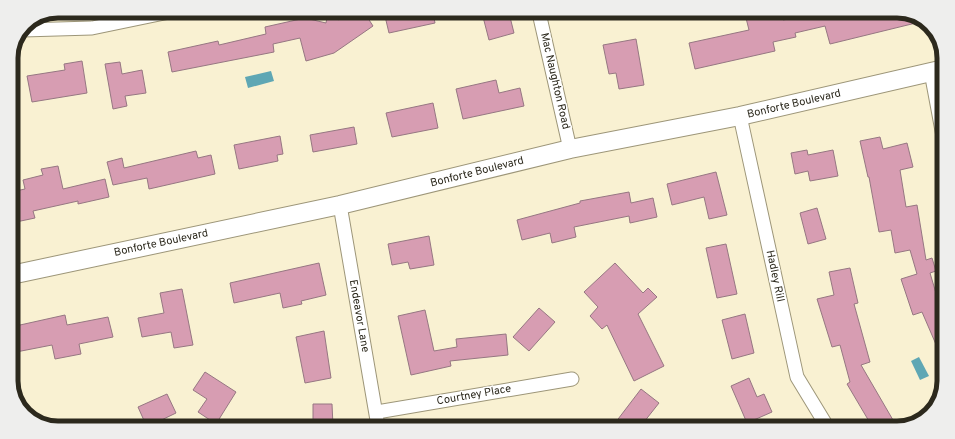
<svg xmlns="http://www.w3.org/2000/svg" width="955" height="439" viewBox="0 0 955 439" font-family="Overpass,sans-serif">
<style>
.water{fill:#5fa7b4}
.building{fill:#d79db2;stroke:#967782}
.lines{fill:none;stroke-linecap:round;stroke-linejoin:round}
.street-casing{stroke:#9d9679;stroke-width:15}
.secondary-casing{stroke:#9d9679;stroke-width:20}
.street{stroke:#fff;stroke-width:13}
.secondary{stroke:#fff;stroke-width:18}
.labels{text-anchor:middle;dominant-baseline:central;stroke-width:3;stroke-linejoin:round;paint-order:stroke}
.street-label{font-size:11px;fill:#2c291d;stroke:#fff}
.rim{fill:none;stroke:#2c291d;stroke-width:5}
</style>
<rect width="100%" height="100%" fill="#f9f1d2"/>
<g class="water">
<path d="M271,71l3,10 -26,7 -3,-11z"/>
<path d="M919,357l10,19 -9,4 -9,-19z"/>
</g>
<g class="building">
<path d="M328,12h5l5,8 12,-8h14l9,14 -39,27 -28,8 -6,-23 -27,6 1,8 -102,20 -4,-20 50,-11 1,4 47,-11 -1,-7 40,-9 21,5z"/>
<path d="M384,12l49,1 2,10 -46,10z"/>
<path d="M482,13h27l5,20 -25,7z"/>
<path d="M745,14h37l1,6 23,-4v-2l109,1 9,6 -94,23 -5,-18 -30,7 1,4 -23,5 2,9 -80,18 -6,-26 60,-13z"/>
<path d="M636,39l8,46 -25,4 -3,-16 -7,1 -6,-29z"/>
<path d="M82,61l5,32 -55,9 -5,-26 38,-6 -1,-6z"/>
<path d="M120,62l2,12 20,-4 4,23 -21,3 2,10 -14,3 -8,-45z"/>
<path d="M496,80l3,13 21,-5 4,18 -61,13 -7,-30z"/>
<path d="M433,103l5,25 -46,9 -6,-24z"/>
<path d="M354,127l3,17 -44,8 -3,-17z"/>
<path d="M280,136l3,18 -6,1 1,6 -39,8 -5,-24z"/>
<path d="M880,137l3,12 24,-6 6,24 -13,3 6,37 11,-2 9,55 6,-2 4,13 -6,2 11,37v46l-19,-44 -9,3 -12,-36 16,-5 -7,-24 -15,3 -4,-23 -12,2 -10,-55h-1l-8,-36z"/>
<path d="M807,150l1,5 25,-5 5,26 -28,5 -2,-10 -13,3 -4,-21z"/>
<path d="M196,151l2,7 13,-3 4,19 -66,15 -2,-11 -34,7 -6,-23 15,-4 2,10z"/>
<path d="M58,166l5,23 42,-10 4,18 -31,7v-3l-45,10 2,7 -19,4 -5,-30 14,-3 -2,-9 20,-5 -2,-6z"/>
<path d="M716,172l11,43 -18,4 -5,-22 -32,8 -5,-21z"/>
<path d="M629,192l2,11 22,-5 4,19 -27,6 -1,-7 -55,11 2,10 -24,6 -2,-10 -28,7 -5,-20 63,-17v-2z"/>
<path d="M817,208l9,31 -18,5 -8,-31z"/>
<path d="M429,236l5,29 -24,4 -2,-7 -16,3 -4,-21z"/>
<path d="M726,244l11,50 -20,4 -11,-50z"/>
<path d="M319,263l7,32 -25,6 1,3 -19,4 -3,-15 -46,10 -4,-20z"/>
<path d="M615,263l28,30 5,-5 9,9 -19,17 26,52 -30,15 -27,-56 -5,4 -12,-13 8,-9 -14,-15z"/>
<path d="M850,268l8,35 -4,1 16,58 -9,3 32,55 -13,8h-7l-26,-44 3,-2 -10,-37 -8,2 -15,-48 17,-4 -5,-23z"/>
<path d="M182,289l11,56 -19,3 -3,-16 -29,5 -4,-19 26,-5 -4,-20z"/>
<path d="M539,308l16,14 -26,29 -16,-14z"/>
<path d="M425,310l9,41 23,-4 -1,-8 50,-5 2,21 -58,6 1,5 -40,9 -13,-59z"/>
<path d="M745,314l9,39 -22,6 -10,-39z"/>
<path d="M65,315l2,10 41,-8 5,20 -34,7 2,10 -26,5 -3,-14 -41,8v-26z"/>
<path d="M324,331l7,47 -26,5 -9,-46z"/>
<path d="M205,372l31,20 -20,32 -18,-12 9,-13 -14,-9z"/>
<path d="M749,378l8,19 7,-3 8,18 -25,11 -16,-37z"/>
<path d="M641,389l18,14 -19,24h-28z"/>
<path d="M167,394l9,19 -25,12h-5l-8,-18z"/>
<path d="M313,404h19l1,22 -20,-1z"/>
</g>
<g class="lines">
<g class="street-casing">
<g id="street">
<path d="M539,13l31,136"/>
<path d="M23,30l69,-2 82,-17"/>
<path d="M931,72l12,64"/>
<path d="M740,116l57,261 31,51"/>
<path d="M340,205l38,221"/>
<path d="M377,412l195,-33"/>
</g>
</g>
<g class="secondary-casing">
<path id="secondary" d="M11,275l329,-70 230,-56 170,-33 204,-47"/>
</g>
<use href="#street" class="street"/>
<use href="#secondary" class="secondary"/>
</g>
<g class="labels">
<g class="street-label">
<text transform="translate(555 81) rotate(77)">Mac Naughton Road</text>
<text transform="translate(794 104) rotate(-13)">Bonforte Boulevard</text>
<text transform="translate(477 172) rotate(-14)">Bonforte Boulevard</text>
<text transform="translate(161 243) rotate(-12)">Bonforte Boulevard</text>
<text transform="translate(775 276) rotate(78)">Hadley Rill</text>
<text transform="translate(359 316) rotate(80)">Endeavor Lane</text>
<text transform="translate(474 395) rotate(-10)">Courtney Place</text>
</g>
</g>
<path d="M0 0H955V439H0ZM58 18H897A40 40 0 0 1 937 58V381A40 40 0 0 1 897 421H58A40 40 0 0 1 18 381V58A40 40 0 0 1 58 18Z" fill="#eeeeed" fill-rule="evenodd"/>
<path class="rim" d="M58 18H897A40 40 0 0 1 937 58V381A40 40 0 0 1 897 421H58A40 40 0 0 1 18 381V58A40 40 0 0 1 58 18Z"/>
</svg>
